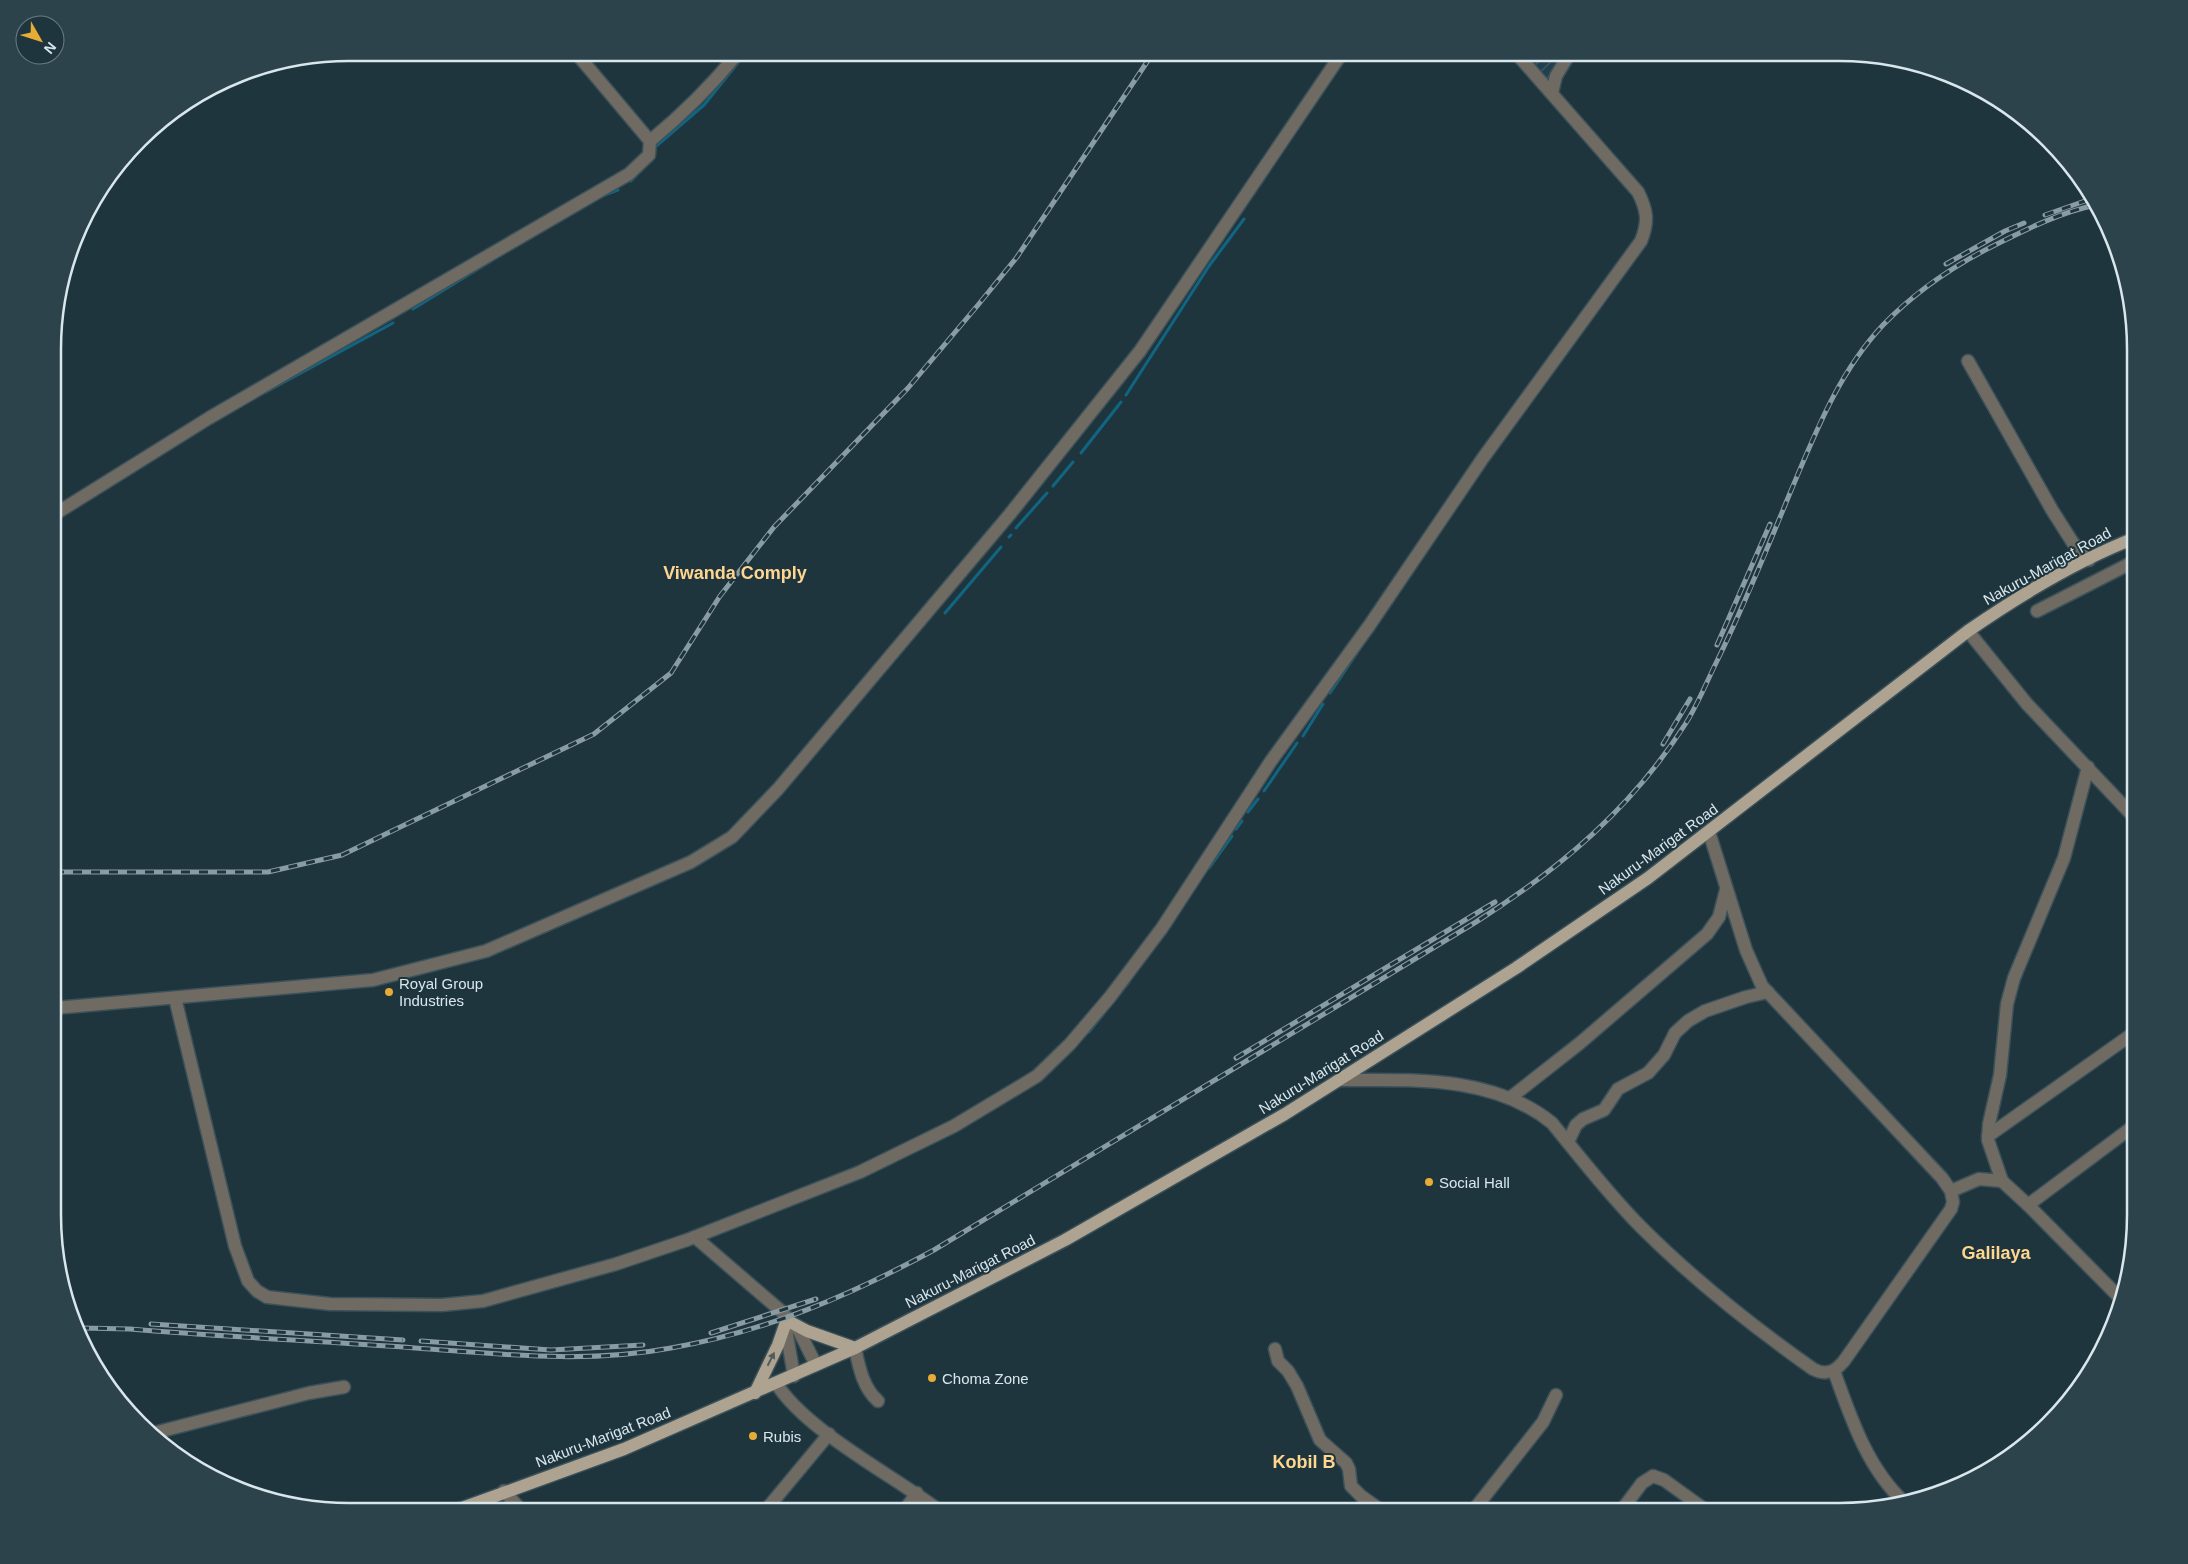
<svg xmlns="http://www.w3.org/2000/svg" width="2188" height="1564" viewBox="0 0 2188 1564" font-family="Arial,sans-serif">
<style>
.industrial{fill:url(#industrial-furrows)}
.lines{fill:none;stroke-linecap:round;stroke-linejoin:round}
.stream{stroke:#106682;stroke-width:3}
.minor-casing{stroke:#3c515a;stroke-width:15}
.major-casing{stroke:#3c515a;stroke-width:15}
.minor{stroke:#706b62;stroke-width:12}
.major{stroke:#aea391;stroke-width:12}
.rail-casing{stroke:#8a9ca3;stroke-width:5}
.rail{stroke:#1e353e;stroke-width:3;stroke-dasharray:9;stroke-linecap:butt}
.oneway{fill:#505c5b}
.poi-dot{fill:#e6ac36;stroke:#1e353e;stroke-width:2}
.labels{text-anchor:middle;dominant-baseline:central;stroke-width:4;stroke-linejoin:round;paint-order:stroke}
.street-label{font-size:15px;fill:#d9e7ed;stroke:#1e353e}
.poi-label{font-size:15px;fill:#d9e7ed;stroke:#1e353e;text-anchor:start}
.quarter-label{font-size:18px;font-weight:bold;fill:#ffd68f;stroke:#1e353e}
.rim{fill:none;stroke:#d9e7ed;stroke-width:2.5}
</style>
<defs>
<pattern id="industrial-furrows" width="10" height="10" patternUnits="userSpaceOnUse" patternTransform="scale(1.25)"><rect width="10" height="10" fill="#213f4c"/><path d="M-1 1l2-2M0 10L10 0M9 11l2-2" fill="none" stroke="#415b66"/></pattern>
</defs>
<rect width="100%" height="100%" fill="#1e353e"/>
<path class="industrial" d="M1524,53h39l-15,26z"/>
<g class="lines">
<g class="stream">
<path d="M654,148l50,-43 37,-46"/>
<path d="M631,181l17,-18"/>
<path d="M602,196l16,-6"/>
<path d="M413,309l78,-48"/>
<path d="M266,392l127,-69"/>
<path d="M1126,395l83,-129 35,-47"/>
<path d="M1081,453l40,-51"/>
<path d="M1053,486l20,-24"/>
<path d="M1016,528l31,-35"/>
<path d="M1009,537l2,-2"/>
<path d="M945,613l56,-66"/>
<path d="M1330,693l29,-43"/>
<path d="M1303,736l20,-32"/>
<path d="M1264,791l33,-48"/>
<path d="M1248,812l10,-13"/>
<path d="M1236,829l6,-8"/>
<path d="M1209,868l23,-32"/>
<path d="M1089,1032l40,-50"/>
</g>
<g class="minor-casing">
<g id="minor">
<path d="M576,53l74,88"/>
<path d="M1552,93l4,-17 14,-23"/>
<path d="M1968,361l84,149 21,33 16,17"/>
<path d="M55,514l154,-96 420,-244 20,-19 1,-14c33,-27 61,-55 88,-88"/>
<path d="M2037,611l98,-50"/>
<path d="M1968,631l59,73 108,114"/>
<path d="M175,998l60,248 13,35 9,10 10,6 63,7 112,1 41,-4 133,-37 71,-24 173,-68 94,-46 83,-50 33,-32 40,-47 52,-69 109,-167 98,-135 114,-168 158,-217c8,-20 6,-31 -3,-49l-122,-139"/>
<path d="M55,1008l318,-28 113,-29 205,-89 41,-25 46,-48 232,-275 130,-163 202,-298"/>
<path d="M1340,1080c72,0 153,-5 212,43 27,33 58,73 89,104 52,52 111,99 172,142 13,7 22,3 31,-8l107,-152 2,-7 -2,-11 -9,-13 -180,-192 -16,-36 -37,-118"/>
<path d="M1510,1098l70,-55 127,-109 12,-17 7,-27"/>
<path d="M1988,1136l147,-104"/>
<path d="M1568,1142l8,-17 7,-6 21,-9 14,-21 30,-16 16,-18 11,-22 13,-12 17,-10 41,-14 22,-5"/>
<path d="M2002,1181l-14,-41 1,-16 11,-49 7,-71 7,-26 50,-120 24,-91"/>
<path d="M1951,1191l28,-12 23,2 26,24 107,-80"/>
<path d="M2028,1205l94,95"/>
<path d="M695,1237l86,74 18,20 17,34"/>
<path d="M785,1324l9,52"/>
<path d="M855,1348c4,19 8,40 23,53"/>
<path d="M1275,1349l3,12 10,10 9,15 23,54 26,23 3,6 2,17 10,10 21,15"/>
<path d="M1834,1371c17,47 33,97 71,132"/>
<path d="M776,1383c30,48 117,92 164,128"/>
<path d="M154,1433l155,-40 35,-6"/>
<path d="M504,1491l18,20"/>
<path d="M765,1511l64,-77"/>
<path d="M904,1511l13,-18"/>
<path d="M1473,1511l70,-89 13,-27"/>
<path d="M1621,1511l21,-28 11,-7 11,4 43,31"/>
</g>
</g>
<g class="major-casing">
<g id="major">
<path d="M792,1323l15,8 48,17"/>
<path d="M755,1393l23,-48 7,-20"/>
<path d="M454,1511l170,-62 231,-101 210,-108 220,-126 231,-146 132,-90 320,-247c52,-36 108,-70 167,-93"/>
</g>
</g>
<use href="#minor" class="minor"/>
<use href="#major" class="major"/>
<g class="rail-casing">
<g id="rail">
<path d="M2045,215l40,-14"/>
<path d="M1946,264l59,-33 19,-8"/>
<path d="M1717,645l53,-121"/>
<path d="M1663,744l27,-45"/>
<path d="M55,872h213l74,-17 252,-121 77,-61 49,-77 54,-69 134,-139 70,-83 39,-48 136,-204"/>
<path d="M1236,1058l259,-156"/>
<path d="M151,1324l252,16"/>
<path d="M80,1328l50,1c95,8 190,12 285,19 86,6 171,16 256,0 94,-16 180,-53 263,-98l542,-328c85,-54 156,-114 210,-199 12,-19 21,-42 31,-62 27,-55 50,-112 73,-168 25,-59 48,-120 93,-168 33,-34 70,-59 112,-80 32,-16 66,-33 101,-40"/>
<path d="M711,1333l105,-34"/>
<path d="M421,1341l130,9 92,-5"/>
</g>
</g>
<use href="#rail" class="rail"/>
</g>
<defs><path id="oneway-solid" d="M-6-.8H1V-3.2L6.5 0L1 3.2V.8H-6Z" transform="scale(1.25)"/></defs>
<use class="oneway" href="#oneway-solid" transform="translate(771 1359) rotate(-63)"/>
<g class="poi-dot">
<circle cx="389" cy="992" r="5"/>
<circle cx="1429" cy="1182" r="5"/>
<circle cx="932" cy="1378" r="5"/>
<circle cx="753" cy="1436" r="5"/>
</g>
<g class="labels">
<g class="street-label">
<text transform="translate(2047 566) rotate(-29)">Nakuru-Marigat Road</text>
<text transform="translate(1658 849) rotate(-36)">Nakuru-Marigat Road</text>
<text transform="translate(1321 1072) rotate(-32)">Nakuru-Marigat Road</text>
<text transform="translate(970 1271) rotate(-27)">Nakuru-Marigat Road</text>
<text transform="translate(603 1437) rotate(-21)">Nakuru-Marigat Road</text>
</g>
<g class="poi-label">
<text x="399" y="983">Royal Group<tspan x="399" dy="17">Industries</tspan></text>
<text x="1439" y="1182">Social Hall</text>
<text x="942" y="1378">Choma Zone</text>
<text x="763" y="1436">Rubis</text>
</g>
<g class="quarter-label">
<text x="735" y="573">Viwanda Comply</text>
<text x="1996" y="1253">Galilaya</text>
<text x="1304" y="1462">Kobil B</text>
</g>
</g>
<path d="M0 0H2188V1564H0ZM349 61H1839A288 288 0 0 1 2127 349V1215A288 288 0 0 1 1839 1503H349A288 288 0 0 1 61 1215V349A288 288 0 0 1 349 61Z" fill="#2d434c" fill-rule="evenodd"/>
<path class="rim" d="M349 61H1839A288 288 0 0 1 2127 349V1215A288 288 0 0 1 1839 1503H349A288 288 0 0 1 61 1215V349A288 288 0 0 1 349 61Z"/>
<g transform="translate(40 40) rotate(129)"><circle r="24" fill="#1e353e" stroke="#697c84"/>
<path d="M0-4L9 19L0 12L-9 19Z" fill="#e6ac36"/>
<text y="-8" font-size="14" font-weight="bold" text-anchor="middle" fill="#d9e7ed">N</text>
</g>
</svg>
